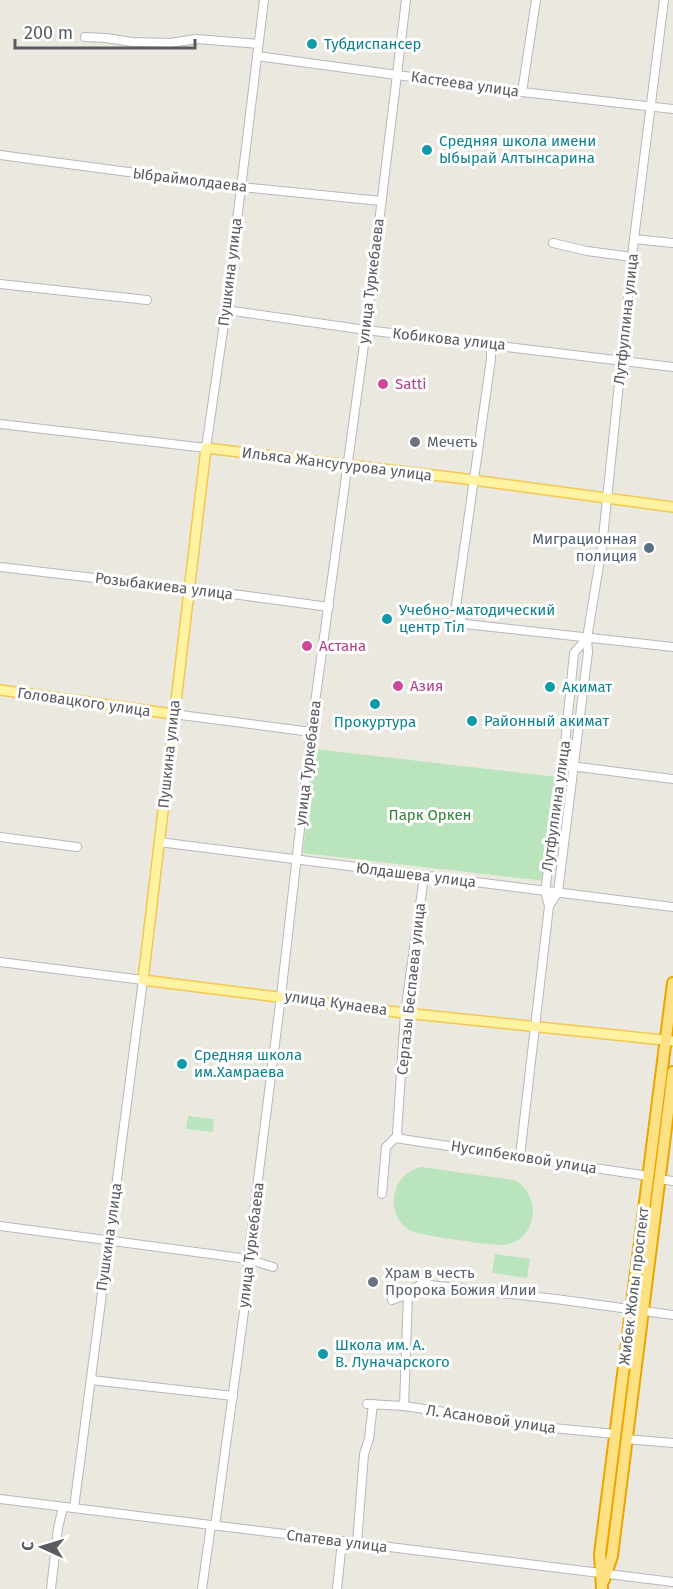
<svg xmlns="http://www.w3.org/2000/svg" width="673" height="1589" viewBox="0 0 673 1589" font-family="'Fira Sans',sans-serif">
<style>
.green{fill:#bae4bb}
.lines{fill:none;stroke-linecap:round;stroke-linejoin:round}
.minor-casing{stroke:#b5b7bc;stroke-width:10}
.major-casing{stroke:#f2c851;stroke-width:12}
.highway-casing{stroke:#eaa600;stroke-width:14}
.minor{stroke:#fff;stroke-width:8}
.major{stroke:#fff2a0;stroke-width:9}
.highway{stroke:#fee183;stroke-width:10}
.culture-dot{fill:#0f9aa8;stroke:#fff;stroke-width:2}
.hotel-dot{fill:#d1479c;stroke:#fff;stroke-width:2}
.worship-dot{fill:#6b7280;stroke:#fff;stroke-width:2}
.service-dot{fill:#5c6f8a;stroke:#fff;stroke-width:2}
.labels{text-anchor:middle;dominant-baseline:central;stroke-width:6;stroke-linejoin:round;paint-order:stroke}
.culture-label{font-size:15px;fill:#0d838f;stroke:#fff;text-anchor:start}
.street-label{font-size:15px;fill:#585b60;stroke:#fff}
.hotel-label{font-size:15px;fill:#b23c85;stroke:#fff;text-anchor:start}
.worship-label{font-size:15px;fill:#5b616d;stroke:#fff;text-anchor:start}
.service-label{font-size:15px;fill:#4e5e75;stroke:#fff;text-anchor:end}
.park-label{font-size:15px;fill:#338439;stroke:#fff}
</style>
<rect width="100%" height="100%" fill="#ebe9df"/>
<g class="green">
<path d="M315,749l242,28 -12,104 -242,-28z"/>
<path d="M188,1116l26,3 -1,13 -27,-3z"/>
<path d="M421,1167l93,13c13,6 22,23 18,38 -2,11 -8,20 -18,24 -1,1 -9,3 -9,3 -10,1 -90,-10 -96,-15 -25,-17 -18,-56 12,-63z"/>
<path d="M495,1254l35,5 -3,19 -35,-5z"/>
</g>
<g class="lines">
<g class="minor-casing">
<g id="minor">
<path d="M85,37l21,1 26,4 39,1 25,-4 62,5"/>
<path d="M257,56l265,36 151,17"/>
<path d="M522,92l14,-92"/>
<path d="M0,155l241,32 140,14"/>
<path d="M634,239l39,4"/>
<path d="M553,243l34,8 45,6"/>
<path d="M0,284l147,16"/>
<path d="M226,310l140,20 307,37"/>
<path d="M491,344v15l-35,247 4,13 5,5 208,23"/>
<path d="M0,424l206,24 20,-138 38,-310"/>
<path d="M0,567l240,28 89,12"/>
<path d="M173,714l138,18"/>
<path d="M563,765l110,14"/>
<path d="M0,837l77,10"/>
<path d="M159,842l514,65"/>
<path d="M549,906l9,-14 30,-240 -1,-14 15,-91 32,-308 30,-239"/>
<path d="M0,962l143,18 -69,528"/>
<path d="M399,1138l-2,-4 8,-121 19,-137"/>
<path d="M520,1156l29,-250 -4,-15 18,-126 11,-112 13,-15"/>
<path d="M659,1179l14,2"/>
<path d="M382,1194l4,-47 9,-9 253,38"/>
<path d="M0,1226l248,33 25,8"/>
<path d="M392,1300l16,-6 13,-10 135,15 117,16"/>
<path d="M91,1380l142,16"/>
<path d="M367,1404l37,2 149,22 62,6"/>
<path d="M404,1406l4,-112"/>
<path d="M626,1439l47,4"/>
<path d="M0,1499l673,83"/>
<path d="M215,1526l30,-222 3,-45 33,-263 30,-264 55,-402 40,-330"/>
<path d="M357,1543l7,-89 5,-15 4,-35"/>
<path d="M51,1589l7,-61 5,-21"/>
<path d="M202,1589l9,-64"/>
<path d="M337,1589l5,-48"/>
</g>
</g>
<g class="major-casing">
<g id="major">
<path d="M673,507l-215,-29 -252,-30 -63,532 262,33 268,28"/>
<path d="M0,690l173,24"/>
</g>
</g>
<g class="highway-casing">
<g id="highway">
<path d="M604,1580l8,-24 61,-484"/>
<path d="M602,1589l-2,-35 73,-571"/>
</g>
</g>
<use href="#minor" class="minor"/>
<use href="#major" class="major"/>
<use href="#highway" class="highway"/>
</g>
<g class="culture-dot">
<circle cx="312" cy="44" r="6"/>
<circle cx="427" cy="150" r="6"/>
<circle cx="387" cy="619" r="6"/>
<circle cx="550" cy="687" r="6"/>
<circle cx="375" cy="704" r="6"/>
<circle cx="472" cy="721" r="6"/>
<circle cx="182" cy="1064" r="6"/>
<circle cx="323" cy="1354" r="6"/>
</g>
<g class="hotel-dot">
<circle cx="383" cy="384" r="6"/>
<circle cx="307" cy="646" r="6"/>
<circle cx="398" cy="686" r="6"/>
</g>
<g class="worship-dot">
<circle cx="415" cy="442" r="6"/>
<circle cx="373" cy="1282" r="6"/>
</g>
<circle class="service-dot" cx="649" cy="548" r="6"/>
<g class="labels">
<g class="culture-label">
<text x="324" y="44">Тубдиспансер</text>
<text x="439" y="141">Средняя школа имени<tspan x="439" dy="17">Ыбырай Алтынсарина</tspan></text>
<text x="399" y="610">Учебно-матодический<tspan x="399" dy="17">центр Тіл</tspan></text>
<text x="562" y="687">Акимат</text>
<text x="484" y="721">Районный акимат</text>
<text x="375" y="722" text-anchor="middle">Прокуртура</text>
<text x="194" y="1055">Средняя школа<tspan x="194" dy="17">им.Хамраева</tspan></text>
<text x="335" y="1345">Школа им. А.<tspan x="335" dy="17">В. Луначарского</tspan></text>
</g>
<g class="street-label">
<text transform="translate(465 84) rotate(8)">Кастеева улица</text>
<text transform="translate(190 180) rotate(7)">Ыбраймолдаева</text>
<text transform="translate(230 272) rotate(-83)">Пушкина улица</text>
<text transform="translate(371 281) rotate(-83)">улица Туркебаева</text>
<text transform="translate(626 319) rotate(-84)">Лутфуллина улица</text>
<text transform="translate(449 339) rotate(6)">Кобикова улица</text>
<text transform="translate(337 464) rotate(7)">Ильяса Жансугурова улица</text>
<text transform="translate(164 586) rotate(7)">Розыбакиева улица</text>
<text transform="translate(84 702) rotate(8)">Головацкого улица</text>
<text transform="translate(169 754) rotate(-84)">Пушкина улица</text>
<text transform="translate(308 763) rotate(-83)">улица Туркебаева</text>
<text transform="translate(556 806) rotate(-82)">Лутфуллина улица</text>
<text transform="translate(416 875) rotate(7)">Юлдашева улица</text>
<text transform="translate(411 989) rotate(-84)">Сергазы Беспаева улица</text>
<text transform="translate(336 1003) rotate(8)">улица Кунаева</text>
<text transform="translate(524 1157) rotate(9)">Нусипбековой улица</text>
<text transform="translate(109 1237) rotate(-82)">Пушкина улица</text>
<text transform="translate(251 1245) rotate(-83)">улица Туркебаева</text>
<text transform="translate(634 1286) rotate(-83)">Жибек Жолы проспект</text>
<text transform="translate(491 1419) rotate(8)">Л. Асановой улица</text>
<text transform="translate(337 1541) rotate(7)">Спатева улица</text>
</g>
<g class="hotel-label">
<text x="395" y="384">Satti</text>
<text x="319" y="646">Астана</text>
<text x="410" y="686">Азия</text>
</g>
<g class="worship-label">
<text x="427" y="442">Мечеть</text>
<text x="385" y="1273">Храм в честь<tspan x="385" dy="17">Пророка Божия Илии</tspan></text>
</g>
<g class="service-label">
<text x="637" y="539">Миграционная<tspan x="637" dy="17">полиция</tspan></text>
</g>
<g class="park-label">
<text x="430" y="815">Парк Оркен</text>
</g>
</g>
<g transform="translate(42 1547) rotate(274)" stroke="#ffffff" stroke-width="4.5" paint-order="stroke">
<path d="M0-4.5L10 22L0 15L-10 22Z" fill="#585b60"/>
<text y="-9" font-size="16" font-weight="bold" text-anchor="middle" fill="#585b60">С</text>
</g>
<path d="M15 39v9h180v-9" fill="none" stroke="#585b60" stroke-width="3"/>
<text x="24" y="39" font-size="18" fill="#585b60" stroke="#ffffff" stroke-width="4.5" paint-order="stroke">200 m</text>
</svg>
